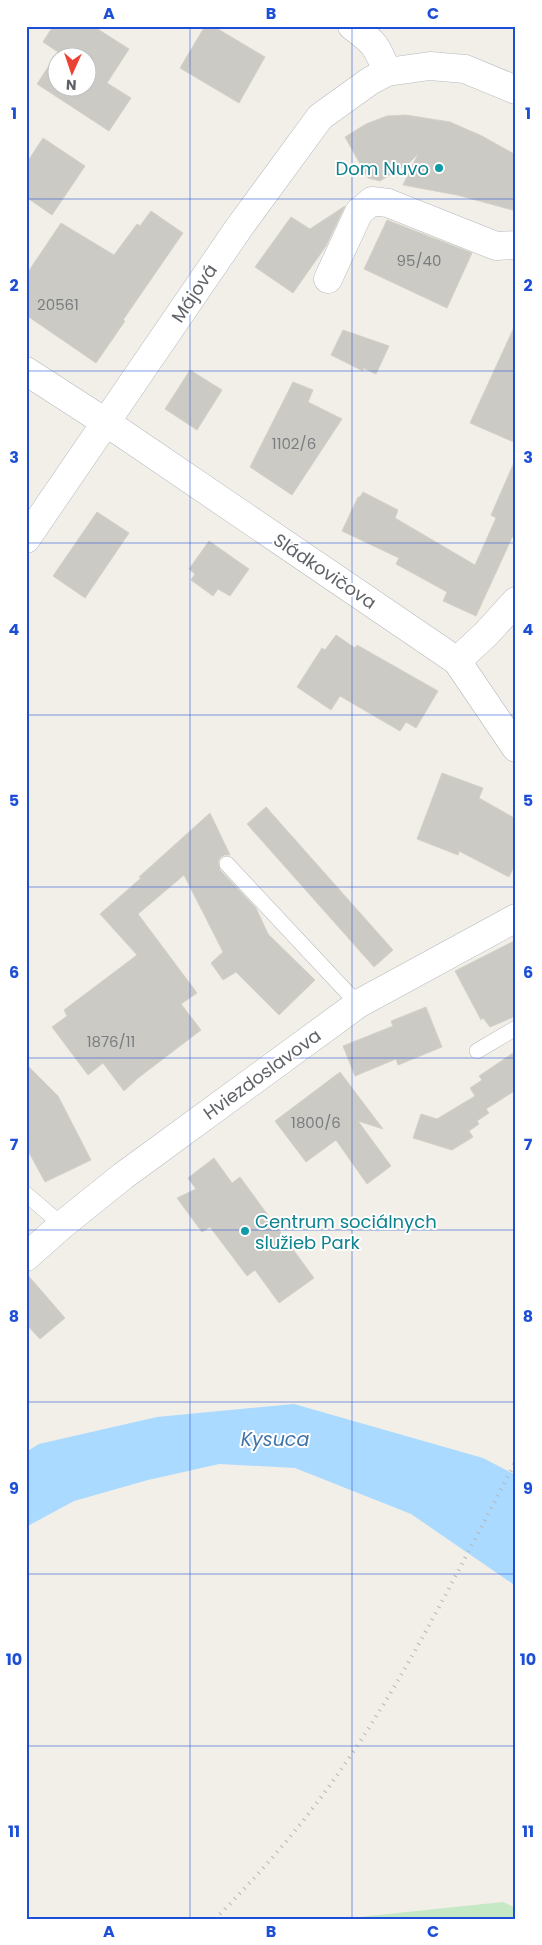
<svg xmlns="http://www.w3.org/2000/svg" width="542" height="1945" viewBox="0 0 542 1945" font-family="Poppins,sans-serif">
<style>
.green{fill:#c5e8c5}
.water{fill:#aadaff}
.building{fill:#cccac5;stroke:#d6d1c6;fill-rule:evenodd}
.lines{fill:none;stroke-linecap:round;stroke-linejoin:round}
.service-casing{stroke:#b5b8bc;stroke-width:16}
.minor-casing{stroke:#b5b8bc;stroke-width:29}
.secondary-casing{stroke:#b6babf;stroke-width:29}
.service{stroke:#fff;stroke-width:15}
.minor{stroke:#fff;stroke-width:28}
.secondary{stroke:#fff;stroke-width:28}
.rail{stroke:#b6b7b8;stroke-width:4;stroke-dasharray:1 6;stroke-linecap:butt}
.grid{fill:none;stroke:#1d4ed8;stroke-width:1;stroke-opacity:0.55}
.culture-dot{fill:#0f9aa8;stroke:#fff;stroke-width:2}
.labels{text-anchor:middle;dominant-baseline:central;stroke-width:4;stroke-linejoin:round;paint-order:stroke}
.number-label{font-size:15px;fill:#7a7d7f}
.culture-label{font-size:18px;fill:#0d838f;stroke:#fff;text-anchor:end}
.street-label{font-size:18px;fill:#5f6368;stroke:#fff}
.water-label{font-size:19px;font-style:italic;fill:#4174aa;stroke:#fff}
.neatline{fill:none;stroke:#1d4ed8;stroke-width:2}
.grid-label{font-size:16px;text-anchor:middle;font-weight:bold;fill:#1d4ed8}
</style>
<rect width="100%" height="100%" fill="#f1efe8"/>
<path class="green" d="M503,1902l13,6v11h-176z"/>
<path class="water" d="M294,1404l189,54 33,17v111l-105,-72 -116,-46 -76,-4 -71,16 -74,21 -48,26v-75l13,-8 118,-27z"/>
<g class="building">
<path d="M53,26h40l36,23 -22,34 24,15 -22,33 -72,-47 21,-32 -15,-10zM58,58h30v30h-30z"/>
<path d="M205,26h8l52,31 -26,46 -59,-35z"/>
<path d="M406,115l44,7 32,14 34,19v56l-59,-16 -54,-10 15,-31 -9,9 -29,18 -12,-3 -23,-41 21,-13 21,-8z"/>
<path d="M43,138l42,28 -33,49 -26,-18v-33z"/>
<path d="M345,206l-19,40 -33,47 -38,-26 36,-50 19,12z"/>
<path d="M151,211l32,22 -60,87 2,1 -29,42 -70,-48v-40l35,-52 53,32 23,-31 3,2z"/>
<path d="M387,220l85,33 -25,55 -83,-39z"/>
<path d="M516,323v120l-46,-20z"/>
<path d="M343,330l46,16 -13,28 -13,-6v3l-32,-16z"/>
<path d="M190,370l32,20 -25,40 -32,-21z"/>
<path d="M293,382l20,8 -5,12 34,17 -50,76 -42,-28z"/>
<path d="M516,458v71l-40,87 -33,-15 4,-9 -51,-28 3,-6 -57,-27 16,-34h2l3,-5 35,18 -3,8 80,47 21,-47 -5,-3z"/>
<path d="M97,512l32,21 -44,65 -32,-22z"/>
<path d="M209,541l40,28 -19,27 -12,-7 -5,7 -22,-16 4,-6 -6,-5z"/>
<path d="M336,635l19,13 2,-3 81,46 -22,37 -10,-6 -6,9 -60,-35 -9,14 -34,-23 25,-39 3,2z"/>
<path d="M442,773l41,15 -4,10 37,21v43l-7,15 -50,-26 -1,4 -41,-16z"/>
<path d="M266,807l127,143 -19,17 -127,-143z"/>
<path d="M210,813l20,42h-6l-4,3 -2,4 2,8 36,38 12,26 47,46 -36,35 -43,-43 -13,8 -12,-17 12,-11 -39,-77 -46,39 59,79 -16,11 20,26 -63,48 -14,13 -21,-28 -15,12 -36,-48 15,-11 -3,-6 73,-55 -37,-41 41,-36 -2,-1z"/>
<path d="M516,940v76l-26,11 -7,-9 -2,2 -26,-49z"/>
<path d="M426,1007l16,40 -44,18 -2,-6 -41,17 -12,-30 50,-20 -2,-5z"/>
<path d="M516,1051v39l-30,19 3,4 -12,8 2,3 -10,7 4,6 -21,13 -39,-12 8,-24 16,5 38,-23 -5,-8 12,-8 -3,-4z"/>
<path d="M26,1064l32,32 33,64 -46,22 -19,-35z"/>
<path d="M340,1072l43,57 -25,-8 33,45 -24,18 -31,-44 -30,22 -31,-41z"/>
<path d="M214,1158l18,25 8,-6 74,101 -35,25 -24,-33 -8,6 -37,-49 -8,5 -25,-34 19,-9 -8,-11z"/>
<path d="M26,1273l39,45 -25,21 -14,-15z"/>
</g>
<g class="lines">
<g class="service-casing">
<g id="service">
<path d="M227,864l131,140"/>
<path d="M477,1051l39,-23"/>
<path d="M26,1194l36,31"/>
</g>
</g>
<g class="minor-casing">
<g id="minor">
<path d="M352,26c23,17 25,20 35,46"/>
<path d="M328,279l31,-67 13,-11 16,2 108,43 20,-1"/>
<path d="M26,371l96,62 335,228 59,87"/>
<path d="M457,661l30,-28 29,-32"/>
<path d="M26,1257l36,-32 61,-49 235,-172 158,-86"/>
</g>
</g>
<g class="secondary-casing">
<path id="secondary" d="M26,539l212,-310 82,-112 50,-36 17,-9 43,-6 35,3 51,21"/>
</g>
<use href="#service" class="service"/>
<use href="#minor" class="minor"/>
<use href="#secondary" class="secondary"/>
<path class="rail" d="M215,1919c52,-52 99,-108 140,-170 61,-91 109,-191 161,-288"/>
</g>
<path class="grid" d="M190,26v1893M352,26v1893M26,199h490M26,371h490M26,543h490M26,715h490M26,887h490M26,1058h490M26,1230h490M26,1402h490M26,1574h490M26,1746h490"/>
<g class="culture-dot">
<circle cx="439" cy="168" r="5"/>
<circle cx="245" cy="1231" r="5"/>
</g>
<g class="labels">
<g class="number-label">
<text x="419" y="260">95/40</text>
<text x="58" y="304">20561</text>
<text x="294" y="443">1102/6</text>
<text x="111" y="1041">1876/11</text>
<text x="316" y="1122">1800/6</text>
</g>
<g class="culture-label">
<text x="429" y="168">Dom Nuvo</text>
<text x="255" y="1221" text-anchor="start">Centrum sociálnych<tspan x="255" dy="21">služieb Park</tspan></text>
</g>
<g class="street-label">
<text transform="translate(194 293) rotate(-56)">Májová</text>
<text transform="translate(325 571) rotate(34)">Sládkovičova</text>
<text transform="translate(262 1074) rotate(-36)">Hviezdoslavova</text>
</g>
<g class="water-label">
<text x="275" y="1439">Kysuca</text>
</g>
</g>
<rect width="542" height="1945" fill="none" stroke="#ffffff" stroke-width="55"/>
<g transform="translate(72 72) rotate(183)"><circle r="24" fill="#ffffff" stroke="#bfc1c3"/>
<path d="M0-4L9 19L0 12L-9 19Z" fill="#ea4335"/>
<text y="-8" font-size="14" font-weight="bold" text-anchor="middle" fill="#5f6368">N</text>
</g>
<rect x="28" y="28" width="486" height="1890" class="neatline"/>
<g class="grid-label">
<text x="109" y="19">A</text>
<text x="271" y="19">B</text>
<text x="433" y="19">C</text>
<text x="14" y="119">1</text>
<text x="528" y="119">1</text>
<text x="14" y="291">2</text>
<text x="528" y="291">2</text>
<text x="14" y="463">3</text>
<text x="528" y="463">3</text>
<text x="14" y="635">4</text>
<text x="528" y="635">4</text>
<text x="14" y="806">5</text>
<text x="528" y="806">5</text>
<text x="14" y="978">6</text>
<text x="528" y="978">6</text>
<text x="14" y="1150">7</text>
<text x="528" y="1150">7</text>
<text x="14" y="1322">8</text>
<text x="528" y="1322">8</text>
<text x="14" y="1494">9</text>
<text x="528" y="1494">9</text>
<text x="14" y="1665">10</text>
<text x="528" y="1665">10</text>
<text x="14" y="1837">11</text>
<text x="528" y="1837">11</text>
<text x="109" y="1937">A</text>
<text x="271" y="1937">B</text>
<text x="433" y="1937">C</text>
</g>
</svg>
